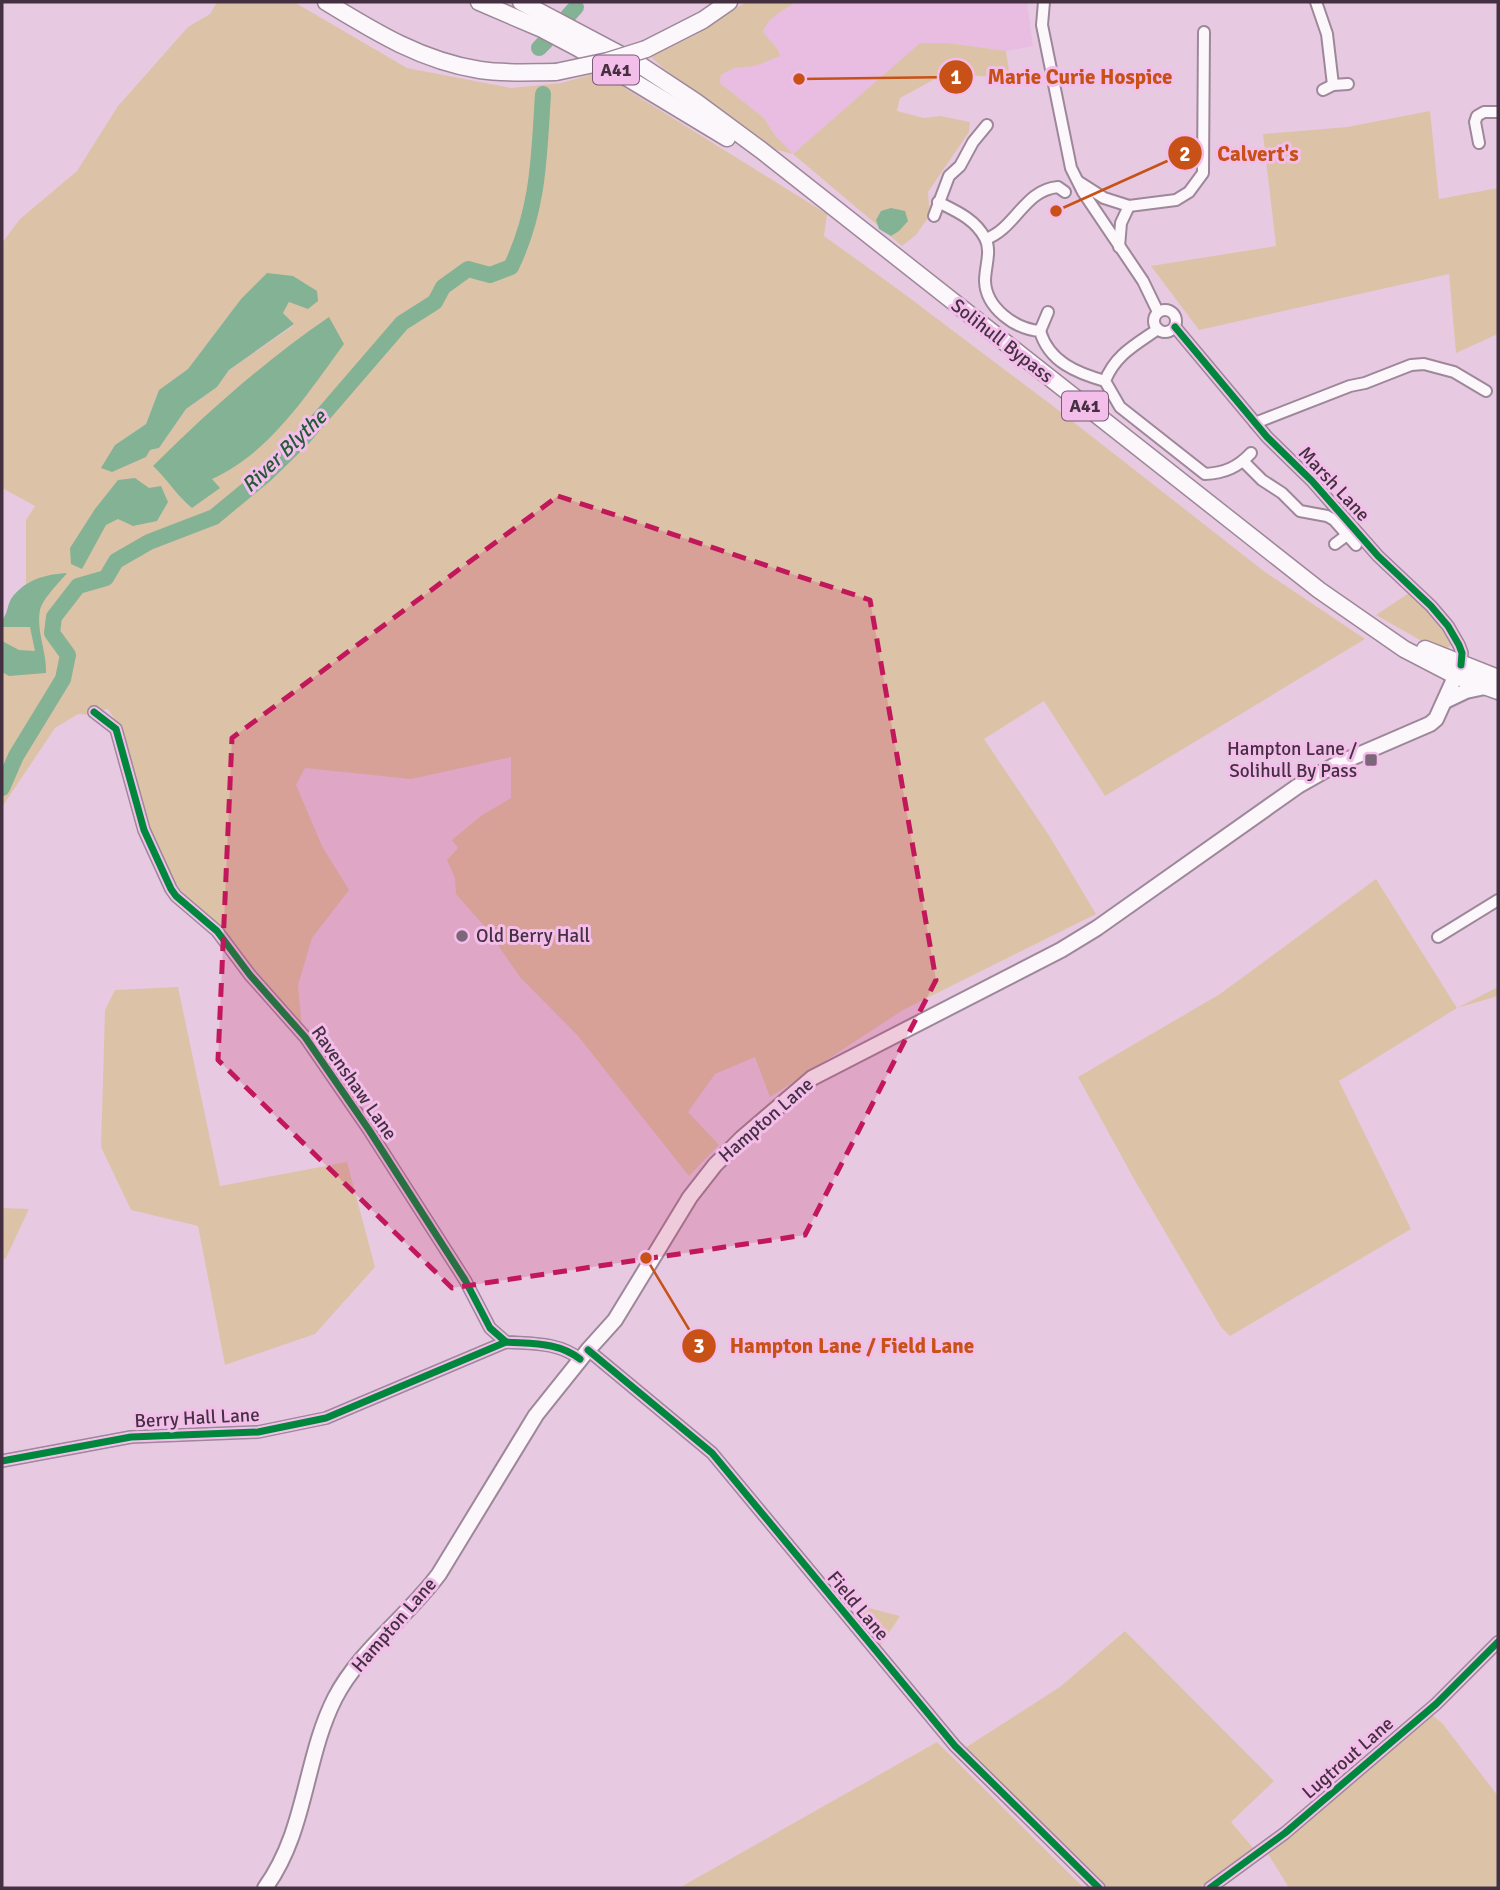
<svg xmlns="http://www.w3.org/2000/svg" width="1500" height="1890" viewBox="0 0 1500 1890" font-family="Signika,sans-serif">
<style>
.built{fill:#e9bce1}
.green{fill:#dcc3a8;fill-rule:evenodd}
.water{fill:#84b294}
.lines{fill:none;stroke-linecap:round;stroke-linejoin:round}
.river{stroke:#84b294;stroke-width:16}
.minor-casing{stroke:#9d8799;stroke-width:14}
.major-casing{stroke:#9d8799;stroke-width:18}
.highway-casing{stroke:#9d8799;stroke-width:19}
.minor{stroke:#fbf7fb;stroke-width:10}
.major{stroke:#fbf7fb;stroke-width:14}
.highway{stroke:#fbf7fb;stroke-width:16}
.highway-bridge-casing{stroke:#9d8799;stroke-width:19;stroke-linecap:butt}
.highway-bridge{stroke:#fbf7fb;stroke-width:16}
.cycleway-casing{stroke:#f3beea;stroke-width:11}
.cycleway{stroke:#00873e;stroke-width:7}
.marked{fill:#c2185b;fill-opacity:0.2;stroke:#c2185b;stroke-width:5;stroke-dasharray:14 9;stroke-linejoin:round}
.poi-dot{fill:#7e667a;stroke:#f3beea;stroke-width:2.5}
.labels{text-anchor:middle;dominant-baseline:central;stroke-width:6;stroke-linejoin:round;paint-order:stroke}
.shield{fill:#f3beea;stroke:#795b74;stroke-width:2}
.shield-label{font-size:18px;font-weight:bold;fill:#453042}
.street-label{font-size:19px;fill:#453042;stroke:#f3beea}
.poi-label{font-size:19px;fill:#453042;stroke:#f3beea;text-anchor:end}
.water-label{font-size:21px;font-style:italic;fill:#235a35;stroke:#f3beea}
.leader{fill:none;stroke:#c75117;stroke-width:2.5}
.callout-dot{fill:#c75117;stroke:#f3beea;stroke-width:2.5}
.mark-label{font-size:21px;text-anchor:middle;font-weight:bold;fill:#fff}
.callout-label{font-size:21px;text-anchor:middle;font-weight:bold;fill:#c75117;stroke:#f3beea;stroke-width:6;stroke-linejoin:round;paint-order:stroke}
</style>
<rect width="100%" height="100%" fill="#e7cae2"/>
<path class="built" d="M796,2h231l6,44 -27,5 -58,-8 -28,1 -127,110 -19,-20 -10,-16 -44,-35 1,-8 13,-7 21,-2 23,-16 -15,-17 3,-9 13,-13 8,-2z"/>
<g class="green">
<path d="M217,2h77l113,66 104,20 50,-5 43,-12 22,18 201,125 -3,22 75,54 154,116 212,166 100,67 -260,157 -61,-95 -60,38 66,98 46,77 -193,96 -133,87 -15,-40 -40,17 -27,38 31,33 -30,31 -111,-140 -58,-59 -34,-49 -30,-34 -1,-16 -8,-18 11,-12 -6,-8 29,-24 30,-18v-41l-100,22 -106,-11 -9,17 26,61 27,44 -37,48 -14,47 4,43 -104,-120c-47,-39 -61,-122 -78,-180l-12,-19 -10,2 -9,4 -11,-1 -23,14 -53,79v-187l5,-6 4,-14 15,-16v-64l9,-14 -33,-18v-245l18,-24 57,-48 41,-65 70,-79 22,-13zM241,299l77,2 -29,1 -6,11 11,12 -65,45 -12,17 -31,22 -27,39 -9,2 -35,-5 31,-21 13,-34 29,-21z"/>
<path d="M746,2h50c-13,10 -27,13 -33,30l15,18 2,6 -25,10 -21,2 -13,7 -1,8 44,35 10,16 19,20 127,-111h28l58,8 4,27 -47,-3 -30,5 -33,18 -3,13 27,7 16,-2 30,6 -1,10 -41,60 2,23 -14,20 -14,11 -109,-92 -24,-6 -106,-80 -12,-11 46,-23z"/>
<path d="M1430,111l9,88 59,-11v146l-42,19 -7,-79 -250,56 -48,-64 125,-20 -13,-112 84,-7z"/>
<path d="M1409,593l35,34 10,16 -10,7 -8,-1 -60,-34z"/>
<path d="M1376,879l81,129 41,-21v9l-41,12 -118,73 72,148 -181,107 -9,-9 -87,-148 -56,-102 142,-83z"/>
<path d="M178,987l42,199 127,-24 28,105 -60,67 -90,31 -27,-139 -67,-16 -30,-63 4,-137 10,-20z"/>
<path d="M2,1208l27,1 -23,49 -4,2z"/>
<path d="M869,1608l31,8 -21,32 -30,-36z"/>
<path d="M1125,1631l149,150 -43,41 23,27 -54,39h-94l-141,-140 95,-61z"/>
<path d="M1432,1715l10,8 56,73v92h-209l-21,-34z"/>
<path d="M937,1742l147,146h-405z"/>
</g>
<g class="water">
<path d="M891,208l14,3 3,10 -9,10 -8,5 -12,-7 -3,-9 5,-9z"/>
<path d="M267,273l26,3 24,15 1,10 -10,8 -19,-7 -6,11 11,11 -65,46 -12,17 -31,22 -27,39 -9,2 -4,7 -34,15 -11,-4 14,-23 31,-21 13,-34 29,-21 53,-70z"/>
<path d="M329,317l15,27c-37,50 -73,108 -132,135l8,9 -28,20c-15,-12 -24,-28 -39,-42 55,-55 112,-105 176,-149z"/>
<path d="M135,478l14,10 12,-2 7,16 -11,19 -24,5 -15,-7 -12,6 -24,44 -11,-5 -1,-16 25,-39 23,-29z"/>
<path d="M67,573c-8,10 -24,25 -27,37 -4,21 7,42 6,63l-37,3 -7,-4v-31l17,9 16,1 -5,-24h-28v-7c6,-7 5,-14 9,-21 13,-19 35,-25 56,-26z"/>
</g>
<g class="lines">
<g class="river">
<path d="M568,16l8,-9"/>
<path d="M539,48l7,-7"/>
<path d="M2,788l14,-32 47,-77 5,-24 -16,-22 2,-16 24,-31 28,-8 10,-17 33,-19 65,-25 51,-42 37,-36 100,-116 33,-21 8,-15 25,-18 22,6 21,-8c28,-58 28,-111 32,-173"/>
</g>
<g class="minor-casing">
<g id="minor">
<path d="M1044,2l-2,23 29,143 12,24 60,89 15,31"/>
<path d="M1316,2l11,32 6,51"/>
<path d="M1323,90l10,-5 15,-1"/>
<path d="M1479,143l-4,-21 2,-6 7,-4h14"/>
<path d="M1079,182l25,16 25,8 47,-6 13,-8 14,-19 1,-141"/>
<path d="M938,202c18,9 37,17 47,36 7,13 0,28 0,43 1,27 30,48 55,50 9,31 37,42 65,50"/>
<path d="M934,216l15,-40 11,-10 13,-24 14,-17"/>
<path d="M986,239c30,-11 38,-49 72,-52l7,5"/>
<path d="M1119,247l2,-24 8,-17"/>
<circle cx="1165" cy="321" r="11"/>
<path d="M1175,327l92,110 45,44 66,75 53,50 17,20 11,19 3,8 -1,12"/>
<path d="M1158,329c-23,16 -43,26 -53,52l15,26 85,67c20,-1 33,-7 46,-21"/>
<path d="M1040,331l8,-19"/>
<path d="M1255,423l95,-37 15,-3 46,-18 13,-1 30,8 32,19"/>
<path d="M1243,461l19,19 20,13 18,18 27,5 7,4 22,25"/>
<path d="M1335,544l12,-9"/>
<path d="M94,712l22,17 28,101 27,59 5,7 41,35 33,44 55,62 64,93 96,150 25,48 16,14c27,2 52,0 74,17"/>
<path d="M1438,937l60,-37"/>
<path d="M588,1350l124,103 243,293 144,142"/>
<path d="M2,1461l129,-24 127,-5 68,-14 180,-76"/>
<path d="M1210,1888l75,-55 151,-129 62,-62"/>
</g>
</g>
<g class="major-casing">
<g id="major">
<path d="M1445,701l21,-10 19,-4"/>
<path d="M265,1888c42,-58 39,-129 70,-190 24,-47 73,-82 104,-124l97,-159 52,-65 27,-30 75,-123 25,-32 27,-27 70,-60 249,-128 36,-22 201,-142 37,-21 95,-41 6,-5 24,-53"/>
</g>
</g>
<g class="highway-casing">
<g id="highway">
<path d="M326,2c49,30 96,59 154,68 25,4 51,2 76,2"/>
<path d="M479,2l63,27 36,19 149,90"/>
<path d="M521,2l119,63 56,37 65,48 558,440 85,59 52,27 42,15"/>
<path d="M646,49l57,-29 26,-18"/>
<path d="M1425,649l73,29"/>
</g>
</g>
<use href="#minor" class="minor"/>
<use href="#major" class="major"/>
<use href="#highway" class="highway"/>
<g class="highway-bridge-casing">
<path id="highway-bridge" d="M556,72l52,-11 38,-12"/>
</g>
<use href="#highway-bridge" class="highway-bridge"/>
<g class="cycleway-casing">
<g id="cycleway">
<path d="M1175,327l92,110 45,44 66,75 53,50 17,20 11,19 3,8 -1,12"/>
<path d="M94,712l22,17 28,101 27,59 5,7 41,35 33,44 55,62 64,93 96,150 25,48 16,14c27,2 52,0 74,17"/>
<path d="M588,1350l124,103 243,293 144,142"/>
<path d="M2,1461l129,-24 127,-5 68,-14 180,-76"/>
<path d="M1210,1888l75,-55 151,-129 62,-62"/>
</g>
</g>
<use href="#cycleway" class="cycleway"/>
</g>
<path class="marked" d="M558,496l312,104 66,380 -131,255 -353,53 -234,-228 14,-322z"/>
<g class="poi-dot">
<rect x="1364" y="753" width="14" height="14" rx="3.5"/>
<circle cx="462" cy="936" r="7"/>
</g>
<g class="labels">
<g class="shield">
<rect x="593" y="55.5" width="46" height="29" rx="5"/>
<rect x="1062" y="391.5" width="46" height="29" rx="5"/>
</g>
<g class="shield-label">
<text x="616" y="70">A41</text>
<text x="1085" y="406">A41</text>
</g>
<g class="street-label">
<text transform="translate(1002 341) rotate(38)">Solihull Bypass</text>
<text transform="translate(1334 484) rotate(47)">Marsh Lane</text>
<text transform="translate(354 1083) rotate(55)">Ravenshaw Lane</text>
<text transform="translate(766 1120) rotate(-41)">Hampton Lane</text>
<text transform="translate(197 1418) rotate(-3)">Berry Hall Lane</text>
<text transform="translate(858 1606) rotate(50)">Field Lane</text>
<text transform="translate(394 1625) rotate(-49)">Hampton Lane</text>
<text transform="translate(1348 1758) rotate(-41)">Lugtrout Lane</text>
</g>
<g class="poi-label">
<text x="1357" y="749">Hampton Lane /<tspan x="1357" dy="22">Solihull By Pass</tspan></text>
<text x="476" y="936" text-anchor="start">Old Berry Hall</text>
</g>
<g class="water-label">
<text transform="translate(284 451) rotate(-44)">River Blythe</text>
</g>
</g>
<path class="leader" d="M799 79L956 77M1056 211L1185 153M646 1258L699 1346"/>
<g class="callout-dot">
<circle cx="799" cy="79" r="7"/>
<circle cx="1056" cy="211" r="7"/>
<circle cx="646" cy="1258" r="7"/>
<circle cx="956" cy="77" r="18"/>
<circle cx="1185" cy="153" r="18"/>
<circle cx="699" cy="1346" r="18"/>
</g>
<g class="mark-label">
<text x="956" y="84">1</text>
<text x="1185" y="161">2</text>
<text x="699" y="1353">3</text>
</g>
<g class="callout-label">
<text x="1080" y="84">Marie Curie Hospice</text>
<text x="1258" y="161">Calvert's</text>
<text x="852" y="1353">Hampton Lane / Field Lane</text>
</g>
<rect width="1500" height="1890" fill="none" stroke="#453042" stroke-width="7"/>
</svg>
